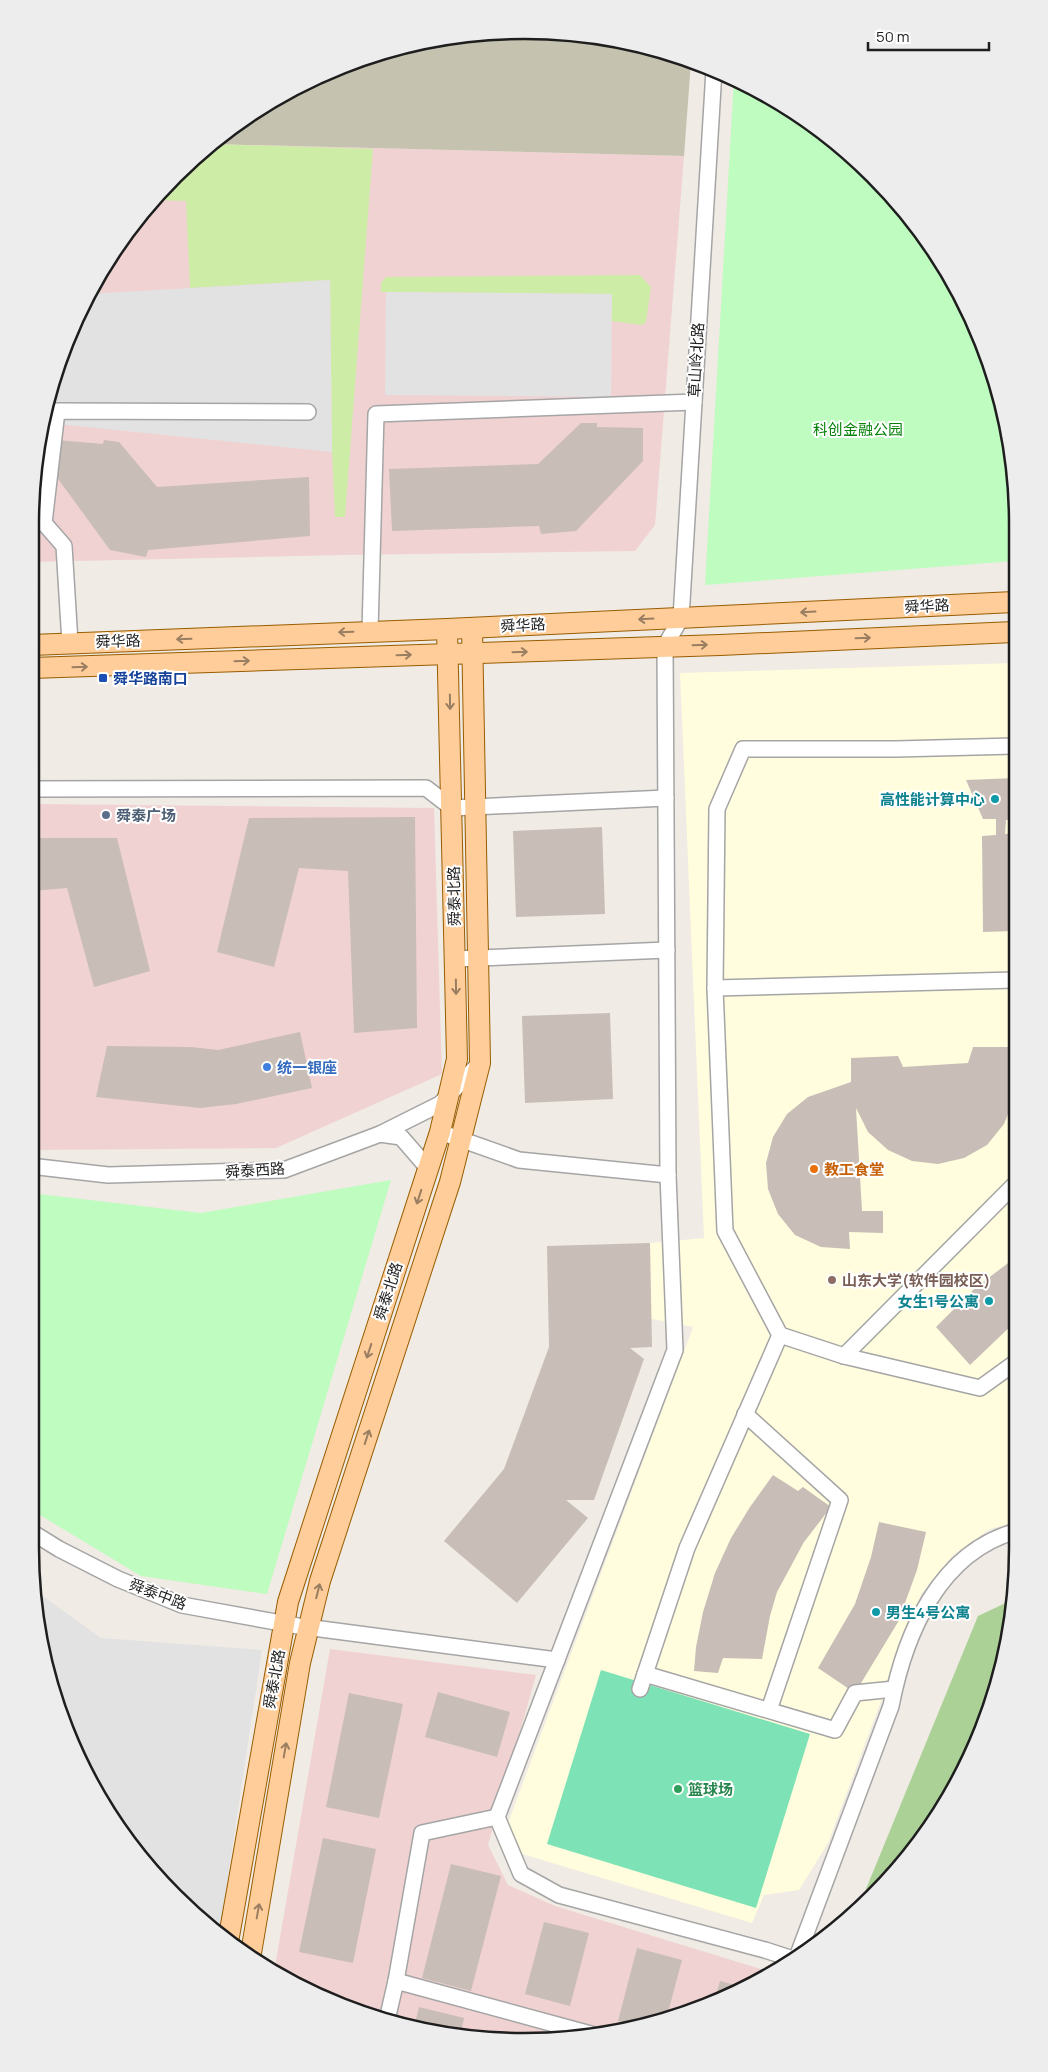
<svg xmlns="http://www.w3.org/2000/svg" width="1048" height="2072" viewBox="0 0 1048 2072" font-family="Manrope,'Noto Sans SC',sans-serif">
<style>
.commercial{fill:#f1d2d2}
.education{fill:#fffddd}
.construction{fill:#c5c3af}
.grass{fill:#cdeda7}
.forest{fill:#abd196}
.park{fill:#befcbf}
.pitch{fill:#7de3b6}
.parking{fill:#e2e2e2}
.building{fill:#c8bdb7}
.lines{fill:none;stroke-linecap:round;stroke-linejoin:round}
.minor-casing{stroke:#a5a5a5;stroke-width:18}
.major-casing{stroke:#985d00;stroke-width:22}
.minor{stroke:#fff;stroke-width:15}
.major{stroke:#ffcd99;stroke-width:20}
.oneway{stroke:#9a7e62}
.transit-dot{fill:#1a4fb4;stroke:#fff;stroke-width:2}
.culture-dot{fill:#0f9aa8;stroke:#fff;stroke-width:2}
.service-dot{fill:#5c6f8a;stroke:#fff;stroke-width:2}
.shop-dot{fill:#3f7fe0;stroke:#fff;stroke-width:2}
.food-dot{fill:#e8710a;stroke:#fff;stroke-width:2}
.education-dot{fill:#8d6e63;stroke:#fff;stroke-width:2}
.leisure-dot{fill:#2e9e5b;stroke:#fff;stroke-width:2}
.labels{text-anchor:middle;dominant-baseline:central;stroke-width:4;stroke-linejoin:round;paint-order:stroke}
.street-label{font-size:15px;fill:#1e1e1e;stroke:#fff}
.park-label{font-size:15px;fill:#068209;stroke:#fff}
.transit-label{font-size:15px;font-weight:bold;fill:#164399;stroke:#fff;text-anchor:start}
.culture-label{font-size:15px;font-weight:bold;fill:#0d838f;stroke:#fff;text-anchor:end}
.service-label{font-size:15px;font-weight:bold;fill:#4e5e75;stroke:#fff;text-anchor:start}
.shop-label{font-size:15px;font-weight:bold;fill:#366cbe;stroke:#fff;text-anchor:start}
.food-label{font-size:15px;font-weight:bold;fill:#c56008;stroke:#fff;text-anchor:start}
.education-label{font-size:15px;font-weight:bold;fill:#785e54;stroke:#fff;text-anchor:start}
.leisure-label{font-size:15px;font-weight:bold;fill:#27864d;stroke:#fff;text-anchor:start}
.rim{fill:none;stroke:#1e1e1e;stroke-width:2.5}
</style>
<rect width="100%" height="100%" fill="#f0ebe4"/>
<g class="commercial">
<path d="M210,144l474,12 -29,369 -20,26 -293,4 -311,7v-70l16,-96 34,-90 51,-82 66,-71z"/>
<path d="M31,804l403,4 8,266 -166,74 -246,2z"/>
<path d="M330,1649l206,26 -48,170 20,40 47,21 219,67 -32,18 -90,34 -64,13 -96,3 -65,-9 -92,-28 -61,-32z"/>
</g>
<path class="education" d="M1014,663l3,859 -27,7 -37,26 -32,39 -93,249 -29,47 -35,5 -12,28 -253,-76 194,-520 -46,-9 3,-75 54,-5 -24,-565z"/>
<path class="construction" d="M556,31l96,16 39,14 -7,95 -474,-12 67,-48 88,-40 94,-22z"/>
<g class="grass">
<path d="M210,144l163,5 -28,368h-10l-3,-65 -2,-172 -140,8 -4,-87 -32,-1 44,-47z"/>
<path d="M640,275l11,12 -5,35 -4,3 -31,-4 1,-27 -231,-2v-9l5,-6z"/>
</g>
<path class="forest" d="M1014,1599l-13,77 -34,90 -32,57 -61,74 -17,14 121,-295z"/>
<g class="park">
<path d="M734,78l8,3 83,51 91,91 64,112 34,124v102l-309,24z"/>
<path d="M391,1180l-124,414 -126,-18 -111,-67v-316l171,20z"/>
</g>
<path class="pitch" d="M601,1670l209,64 -54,174 -209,-64z"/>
<g class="parking">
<path d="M330,280l2,172 -285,-29 4,-37 30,-80 7,-12z"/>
<path d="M386,292l226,2 -1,103 -226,-2z"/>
<path d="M34,1590l67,48 161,12 -43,286 -21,-17 -66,-70 -36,-54 -40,-88 -17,-63z"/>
</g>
<g class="building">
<path d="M581,423h16v4l46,1v33l-67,70 -35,3 -2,-8 -147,5 -3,-62 149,-5z"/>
<path d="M57,440l46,4 1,-4 15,2 38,45 152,-10 1,59 -162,14 -2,7 -36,-7 -57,-78z"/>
<path d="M1015,778v42h-9l-1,14 10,-1v98l-32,1 -1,-96 14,-1v-16h-13l-17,-39z"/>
<path d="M415,817l2,211 -63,5 -6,-162 -49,-3 -25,99 -57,-15 32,-134z"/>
<path d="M602,827l3,87 -89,3 -3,-86z"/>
<path d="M31,838h86l33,133 -56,16 -27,-99 -36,3z"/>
<path d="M610,1013l3,86 -88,4 -3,-87z"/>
<path d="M300,1032l12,56 -76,16 -36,4 -104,-11 11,-51 84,1 27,3z"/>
<path d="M973,1047h37l5,23 -1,29 -10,25 -17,21 -23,13 -26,6 -26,-3 -24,-11 -20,-18 -12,-24 6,103h21v22l-34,-1 1,17 -29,-2 -26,-12 -17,-21 -10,-25 -2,-26 7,-26 14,-23 21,-17 43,-15v-24l47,-2 5,11 65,-4z"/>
<path d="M650,1243l2,104 -22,1 14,11 -50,141h-28l22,18 -71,85 -73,-62 60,-72 45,-122 -2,-101z"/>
<path d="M1016,1257v64l-46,44 -34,-38 38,-38z"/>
<path d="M773,1475l25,16 5,-4 28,20 -27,35 -27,50 -7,24 -8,43 -39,-1 -5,15 -24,-2 2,-24 7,-35 12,-39 16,-35 19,-31z"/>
<path d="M879,1522l47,10 -9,38 -19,52 -43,71 -37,-25 37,-64 16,-47z"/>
<path d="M438,1692l72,20 -13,45 -72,-20z"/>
<path d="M349,1693l54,11 -24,114 -53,-11z"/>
<path d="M323,1838l53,11 -23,114 -54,-11z"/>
<path d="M451,1864l50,12 -30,115 -49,-13z"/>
<path d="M544,1922l45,11 -19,73 -45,-12z"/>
<path d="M637,1948l45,12 -16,60 -24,7 -24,-6z"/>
<path d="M720,1981l27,7 -33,14z"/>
<path d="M419,2007l45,11 -4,19 -33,-5 -13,-4z"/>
</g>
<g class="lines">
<g class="minor-casing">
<g id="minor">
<path d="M714,70l-33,548 -16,28 3,529 7,175 -178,467 24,57 38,21 206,55 31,10"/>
<path d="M370,631l6,-217 318,-12"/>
<path d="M70,643l-6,-97 -20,-23 13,-112 251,1"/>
<path d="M1015,746l-119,3h-153l-26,60 -2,179 10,243 55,104 64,21 136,32 36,-26"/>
<path d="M31,789l395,-1 26,20 214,-10"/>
<path d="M455,959l212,-9"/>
<path d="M715,988l300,-8"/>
<path d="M440,1132l79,28 149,15"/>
<path d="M380,1134l21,3 26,30v6"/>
<path d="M30,1166l78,9 176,-5 96,-36 60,-30 40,-41"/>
<path d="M844,1356l172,-173"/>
<path d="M745,1414l95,86 -71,210"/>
<path d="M30,1531l29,18 59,30 64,26 116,21 259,34"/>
<path d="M645,1674l190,56 20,-37 39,-4"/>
<path d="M640,1689l47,-141 93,-213"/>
<path d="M796,1960l95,-254c14,-72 48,-154 126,-175"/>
<path d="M396,1981l202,55"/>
<path d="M387,2020l9,-39 26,-148 75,-16"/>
</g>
</g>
<g class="major-casing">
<g id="major">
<path d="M31,645l416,-16 567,-27"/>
<path d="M31,668l689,-23 294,-13"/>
<path d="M228,1942l60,-340 152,-470 17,-73 -10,-430"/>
<path d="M250,1959l50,-296 20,-82 130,-399 30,-119 -8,-435"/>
</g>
</g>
<use href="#minor" class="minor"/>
<use href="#major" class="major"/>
</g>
<defs><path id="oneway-shaft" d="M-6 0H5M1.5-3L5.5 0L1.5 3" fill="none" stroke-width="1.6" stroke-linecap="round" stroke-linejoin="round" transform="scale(1.25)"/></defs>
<g class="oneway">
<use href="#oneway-shaft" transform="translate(808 612) rotate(177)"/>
<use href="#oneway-shaft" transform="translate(646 619) rotate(177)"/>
<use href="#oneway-shaft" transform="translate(346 632) rotate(178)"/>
<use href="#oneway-shaft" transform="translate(863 638) rotate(-2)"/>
<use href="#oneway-shaft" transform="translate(184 639) rotate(178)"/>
<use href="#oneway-shaft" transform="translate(700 645) rotate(-2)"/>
<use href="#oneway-shaft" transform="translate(520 652) rotate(-2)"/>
<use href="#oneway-shaft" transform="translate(404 655) rotate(-2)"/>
<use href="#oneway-shaft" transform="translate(242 661) rotate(-2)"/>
<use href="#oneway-shaft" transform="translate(80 667) rotate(-2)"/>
<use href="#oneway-shaft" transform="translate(450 702) rotate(89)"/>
<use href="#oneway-shaft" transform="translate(456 987) rotate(89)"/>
<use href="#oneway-shaft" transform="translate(419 1197) rotate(108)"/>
<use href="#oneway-shaft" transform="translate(369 1351) rotate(108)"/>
<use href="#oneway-shaft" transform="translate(367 1437) rotate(-72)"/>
<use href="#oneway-shaft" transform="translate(318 1591) rotate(-76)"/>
<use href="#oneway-shaft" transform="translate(285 1750) rotate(-80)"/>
<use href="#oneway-shaft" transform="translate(258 1911) rotate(-80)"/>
</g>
<rect class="transit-dot" x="98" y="673" width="10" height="10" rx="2.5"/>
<g class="culture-dot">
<circle cx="995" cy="799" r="5"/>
<circle cx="989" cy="1301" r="5"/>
<circle cx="876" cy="1612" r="5"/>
</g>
<circle class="service-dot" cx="106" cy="815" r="5"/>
<circle class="shop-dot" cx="267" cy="1067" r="5"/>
<circle class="food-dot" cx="814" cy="1169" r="5"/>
<circle class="education-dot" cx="832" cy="1280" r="5"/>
<circle class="leisure-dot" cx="678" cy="1789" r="5"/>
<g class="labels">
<g class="street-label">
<text transform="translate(696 360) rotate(-87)">草山岭北路</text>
<text transform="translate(927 606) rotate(-3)">舜华路</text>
<text transform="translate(523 625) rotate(-3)">舜华路</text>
<text transform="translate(118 641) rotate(-2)">舜华路</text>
<text transform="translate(454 896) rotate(-91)">舜泰北路</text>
<text transform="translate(255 1170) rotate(-4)">舜泰西路</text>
<text transform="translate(388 1291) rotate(-72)">舜泰北路</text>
<text transform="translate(158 1594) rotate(21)">舜泰中路</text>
<text transform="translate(274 1679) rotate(-80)">舜泰北路</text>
</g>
<g class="park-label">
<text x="858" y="429">科创金融公园</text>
</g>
<g class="transit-label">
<text x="113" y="678">舜华路南口</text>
</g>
<g class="culture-label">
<text x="985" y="799">高性能计算中心</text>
<text x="979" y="1301">女生1号公寓</text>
<text x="886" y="1612" text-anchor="start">男生4号公寓</text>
</g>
<g class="service-label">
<text x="116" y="815">舜泰广场</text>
</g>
<g class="shop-label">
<text x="277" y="1067">统一银座</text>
</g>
<g class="food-label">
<text x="824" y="1169">教工食堂</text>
</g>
<g class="education-label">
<text x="842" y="1280">山东大学(软件园校区)</text>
</g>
<g class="leisure-label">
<text x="688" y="1789">篮球场</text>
</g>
</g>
<path d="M0 0H1048V2072H0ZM524 39H524A485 485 0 0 1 1009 524V1548A485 485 0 0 1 524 2033H524A485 485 0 0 1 39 1548V524A485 485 0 0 1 524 39Z" fill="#ededed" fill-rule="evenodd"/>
<path class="rim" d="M524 39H524A485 485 0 0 1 1009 524V1548A485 485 0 0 1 524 2033H524A485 485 0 0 1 39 1548V524A485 485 0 0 1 524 39Z"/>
<path d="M868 42v8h121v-8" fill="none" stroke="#1e1e1e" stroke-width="2.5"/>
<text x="876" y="42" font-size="15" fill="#1e1e1e" stroke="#ffffff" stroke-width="4" paint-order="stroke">50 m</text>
</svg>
